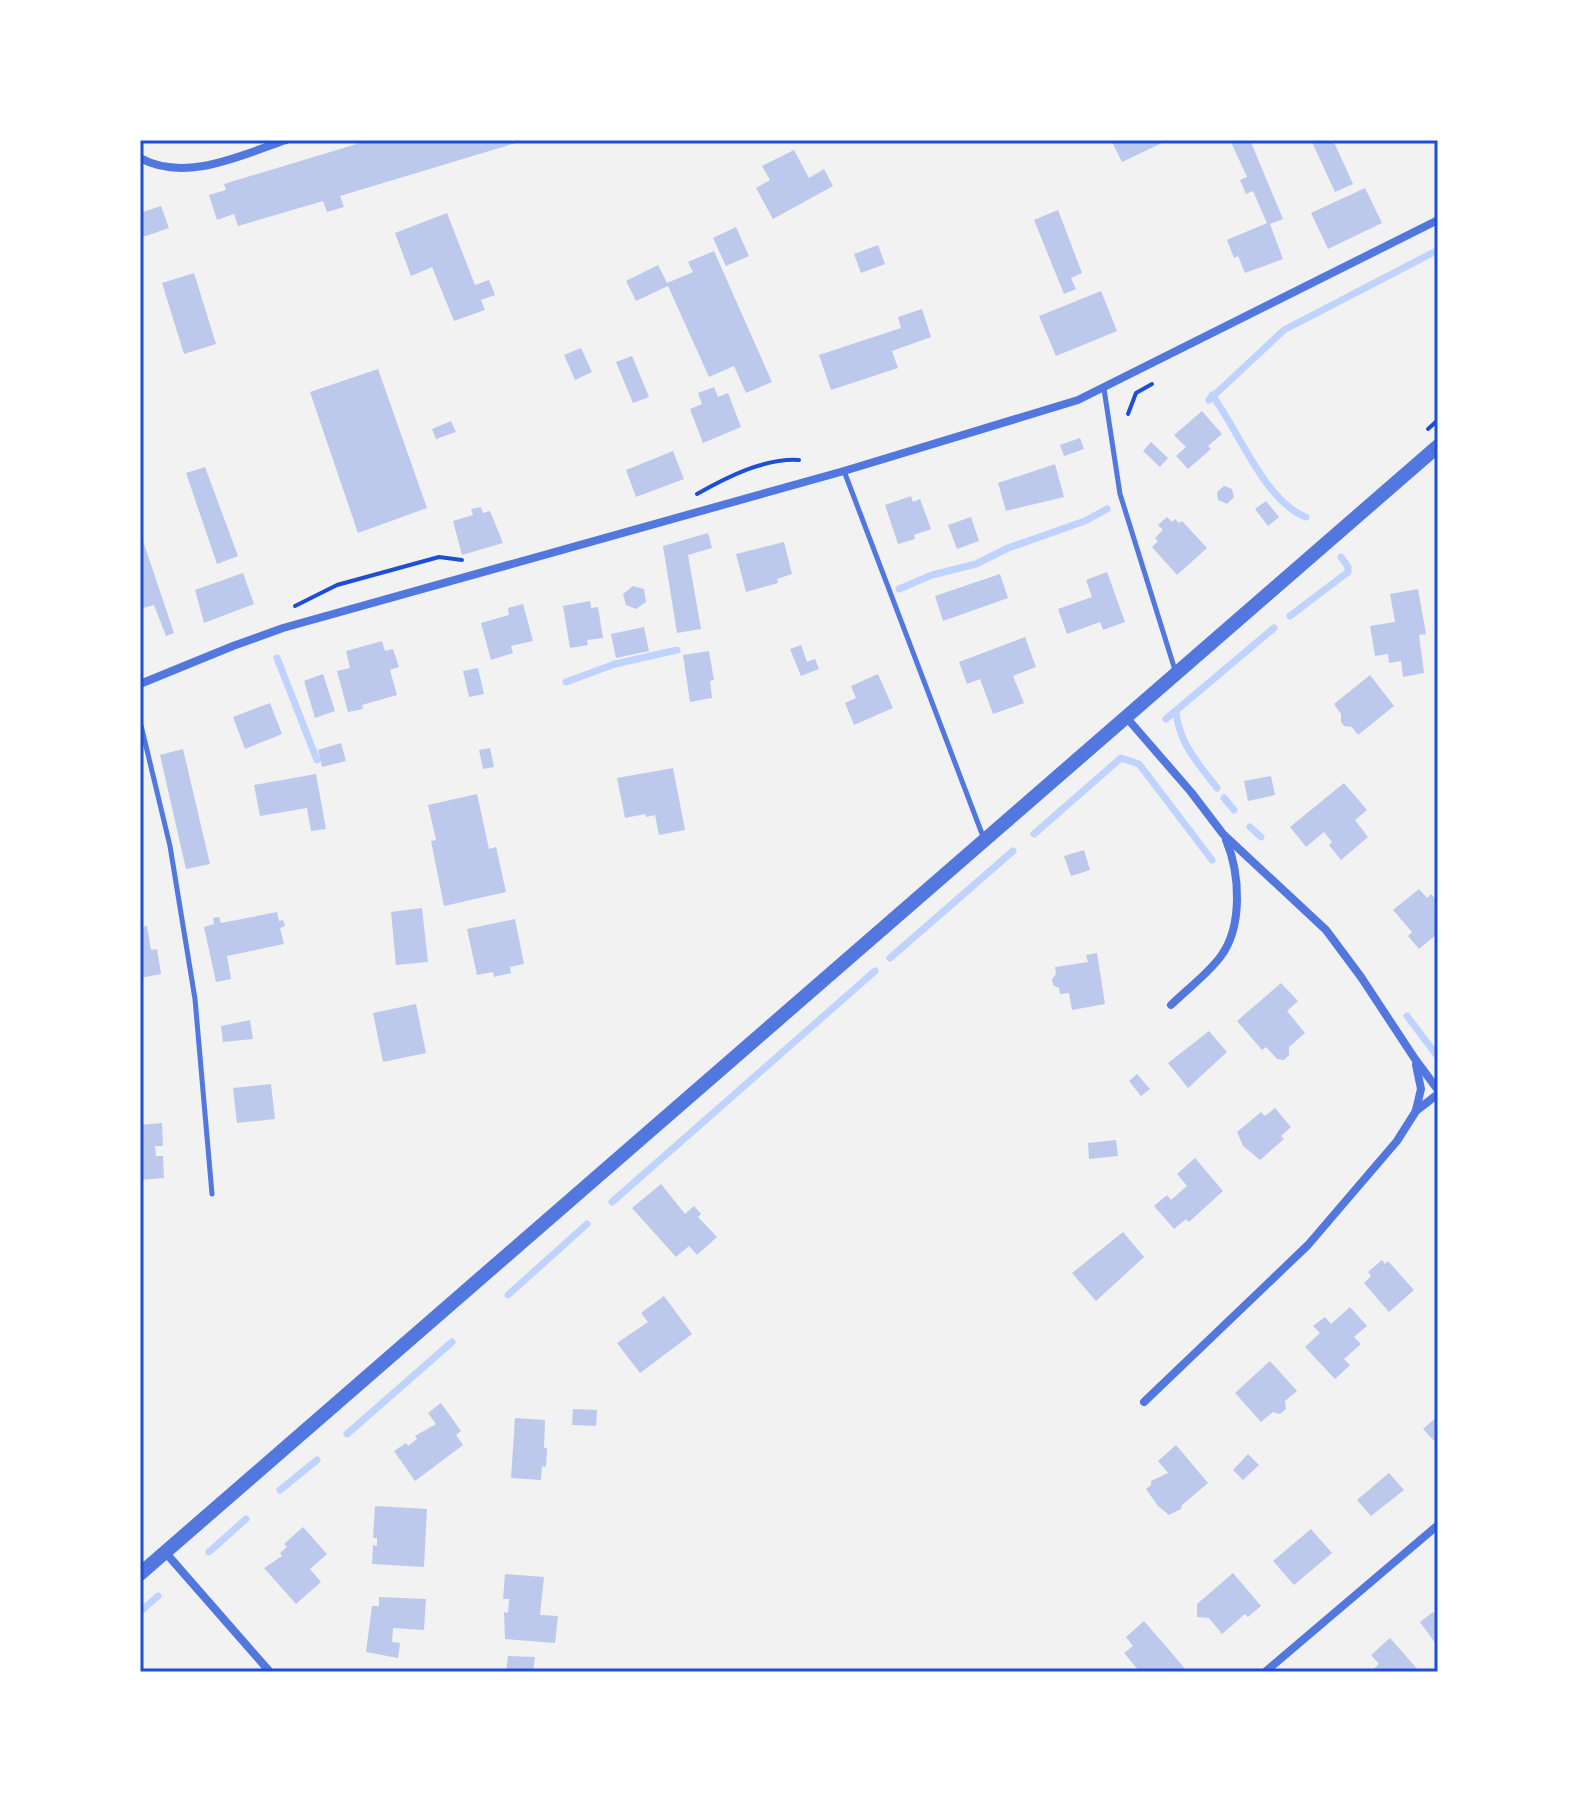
<svg xmlns="http://www.w3.org/2000/svg" width="1578" height="1812" viewBox="0 0 1578 1812" font-family="'IBM Plex Sans',sans-serif">
<style>
.lines{fill:none;stroke-linecap:round;stroke-linejoin:round}
.stream{stroke:#bfd3fe;stroke-width:7}
.building{fill:#bdc9ec}
.path{stroke:#1d4ed8;stroke-width:4}
.service{stroke:#5277de;stroke-width:5}
.minor{stroke:#5277de;stroke-width:8}
.tertiary{stroke:#5277de;stroke-width:14}
.neatline{fill:none;stroke:#1d4ed8;stroke-width:3}
</style>
<rect width="100%" height="100%" fill="#f2f2f2"/>
<g class="lines">
<g class="stream">
<path d="M1212,395c27,36 53,107 94,122"/>
<path d="M1209,400l75,-70 154,-80"/>
<path d="M899,589l33,-14 44,-11 32,-16 77,-27 22,-12"/>
<path d="M1290,616l58,-44v-5l-7,-10"/>
<path d="M277,658l40,102"/>
<path d="M566,682l49,-18 62,-14"/>
<path d="M1176,711c3,33 22,52 41,77"/>
<path d="M1166,719l108,-91"/>
<path d="M1224,798l10,12"/>
<path d="M1250,827l11,10"/>
<path d="M1034,834l87,-76 18,6 73,96"/>
<path d="M890,958l123,-107"/>
<path d="M1407,1016l31,41"/>
<path d="M612,1202l263,-231"/>
<path d="M508,1295l79,-71"/>
<path d="M347,1434l105,-92"/>
<path d="M280,1490l37,-30"/>
<path d="M209,1552l37,-33"/>
<path d="M140,1612l18,-16"/>
</g>
</g>
<g class="building">
<path d="M370,140l152,1 -182,55 4,11 -17,5 -4,-11 -85,25 -4,-12 -17,6 -8,-25 17,-5 -2,-6z"/>
<path d="M1111,140h50l1,3 -40,19z"/>
<path d="M1230,140h20l33,79 -13,5 13,35 -38,14 -7,-17 -4,2 -7,-18 40,-17 -14,-32 -7,3 -6,-14 7,-3z"/>
<path d="M1311,140h22l20,44 -18,8z"/>
<path d="M794,150l15,28 15,-9 9,17 -60,33 -17,-31 14,-8 -8,-14z"/>
<path d="M1365,188l17,35 -54,26 -17,-36z"/>
<path d="M161,206l8,22 -29,10v-25z"/>
<path d="M1058,210l24,63 -11,5 5,11 -12,5 -30,-74z"/>
<path d="M447,213l28,72 14,-5 6,15 -14,5 4,10 -31,11 -22,-54 -21,9 -16,-43z"/>
<path d="M736,227l13,29 -23,10 -13,-28z"/>
<path d="M878,245l7,19 -24,9 -7,-19z"/>
<path d="M714,251l58,131 -26,11 -12,-27 -25,11 -41,-91 -32,15 -10,-20 32,-16 10,20 -1,-2 26,-11 -5,-10z"/>
<path d="M194,273l22,71 -32,10 -22,-71z"/>
<path d="M1101,291l16,40 -61,25 -17,-40z"/>
<path d="M922,309l9,28 -39,14 6,17 -67,22 -12,-35 82,-27 -3,-11z"/>
<path d="M581,348l11,24 -17,8 -11,-25z"/>
<path d="M632,356l17,41 -16,6 -17,-41z"/>
<path d="M378,369l49,139 -69,25 -48,-141z"/>
<path d="M714,387l4,10 10,-4 13,34 -38,16 -13,-34 12,-5 -4,-11z"/>
<path d="M1202,411l20,23 -14,12 3,3 -23,20 -12,-13 10,-9 -12,-12z"/>
<path d="M451,421l5,11 -20,7 -4,-10z"/>
<path d="M1080,438l4,11 -20,7 -4,-11z"/>
<path d="M1151,442l17,16 -8,9 -17,-16z"/>
<path d="M673,451l11,28 -48,18 -10,-27z"/>
<path d="M1055,464l9,33 -58,14 -8,-28z"/>
<path d="M205,467l33,89 -21,8 -31,-91z"/>
<path d="M1224,486l8,3 2,8 -7,7 -9,-4 -1,-8z"/>
<path d="M911,496l2,6 7,-3 11,30 -17,6 1,4 -17,5 -13,-39z"/>
<path d="M1266,501l13,16 -11,9 -13,-17z"/>
<path d="M481,507l2,6 7,-2 13,32 -41,12 -9,-34 20,-6 -2,-6z"/>
<path d="M971,517l8,24 -22,8 -9,-24z"/>
<path d="M1167,517l5,5 3,-3 4,4 3,-2 25,27 -30,27 -25,-28 6,-6 -3,-3 8,-8 -5,-5z"/>
<path d="M140,532l34,101 -8,3 -12,-31 -14,4z"/>
<path d="M708,533l4,15 -24,7 13,74 -24,4 -14,-87z"/>
<path d="M784,542l8,32 -15,5 1,4 -32,9 -10,-38z"/>
<path d="M1107,572l18,50 -22,8 -3,-8 -33,12 -9,-25 34,-12 -6,-17z"/>
<path d="M243,573l11,31 -50,19 -9,-33z"/>
<path d="M1000,574l8,24 -65,23 -8,-25z"/>
<path d="M633,586l11,3 2,13 -10,7 -10,-4 -3,-11z"/>
<path d="M1418,589l8,45 -7,1 5,38 -21,4 -2,-16 -12,2 -1,-9 -13,2 -5,-30 25,-4 -5,-28z"/>
<path d="M590,601l1,7 7,-1 5,31 -16,2 1,5 -18,3 -7,-42z"/>
<path d="M523,604l10,37 -22,5 2,7 -22,7 -10,-37 28,-8 -1,-7z"/>
<path d="M644,627l5,24 -33,7 -5,-24z"/>
<path d="M1025,637l11,30 -23,9 11,27 -31,11 -13,-35 -13,5 -8,-22z"/>
<path d="M382,641l3,10 8,-2 6,18 -9,3 7,25 -35,10 1,4 -15,3 -11,-41 13,-3 -4,-17z"/>
<path d="M801,645l6,17 8,-3 4,10 -18,7 -11,-27z"/>
<path d="M709,651l5,29 -4,1 2,17 -22,4 -7,-47z"/>
<path d="M478,668l6,26 -15,3 -6,-26z"/>
<path d="M323,674l12,37 -20,7 -11,-37z"/>
<path d="M878,674l15,34 -39,17 -9,-22 11,-5 -5,-12z"/>
<path d="M1370,675l24,31 -36,29 -6,-8 -8,-1 -3,-4v-8l-7,-10z"/>
<path d="M270,703l12,31 -37,15 -12,-32z"/>
<path d="M341,743l5,18 -24,6 -4,-17z"/>
<path d="M490,748l4,19 -11,2 -4,-19z"/>
<path d="M183,749l27,115 -24,5 -26,-114z"/>
<path d="M673,768l12,62 -26,5 -4,-20 -9,2 -1,-3 -20,4 -8,-40z"/>
<path d="M316,774l10,55 -15,2 -4,-23 -47,8 -6,-31z"/>
<path d="M1271,776l4,19 -27,6 -4,-20z"/>
<path d="M1344,783l23,27 -12,10 13,17 -27,23 -12,-15 3,-3 -8,-10 -18,15 -16,-20z"/>
<path d="M477,794l12,55 7,-2 10,45 -62,14 -13,-65 5,-1 -8,-35z"/>
<path d="M1084,850l6,20 -19,6 -7,-20z"/>
<path d="M1419,889l8,9 4,-4 7,8v31l-19,16 -11,-13 4,-4 -19,-22z"/>
<path d="M422,908l6,54 -32,3 -5,-53z"/>
<path d="M277,912l2,9 4,-1 2,6 -5,2 4,16 -57,12 4,23 -15,3 -12,-55 10,-3 -1,-6 6,-1 2,6z"/>
<path d="M515,919l9,45 -14,3 1,6 -17,4 -1,-5 -16,3 -10,-46z"/>
<path d="M147,926l4,24 6,-1 4,25 -21,4v-50z"/>
<path d="M1097,953l8,51 -33,6 -3,-17 -9,1 -1,-6 -6,-3 -1,-6 4,-5 -1,-7 33,-5 -2,-7z"/>
<path d="M1281,983l17,18 -11,10 18,22 -16,14v8l-5,5 -7,-1 -11,-12 -4,3 -25,-29z"/>
<path d="M416,1004l10,49 -43,9 -10,-49z"/>
<path d="M250,1020l3,19 -30,3 -2,-16z"/>
<path d="M1209,1031l18,21 -39,36 -20,-25z"/>
<path d="M1137,1074l13,15 -9,7 -12,-15z"/>
<path d="M271,1084l4,35 -38,4 -4,-35z"/>
<path d="M1275,1108l16,19 -10,9 3,3 -24,21 -17,-14 -6,-14 24,-20 4,4z"/>
<path d="M162,1123l1,23h-8l1,10h7l1,22 -24,2v-55z"/>
<path d="M1116,1140l2,16 -29,3 -1,-16z"/>
<path d="M1195,1158l28,33 -34,31 -3,-3 -12,10 -20,-23 13,-11 4,5 16,-14 -10,-12z"/>
<path d="M661,1184l24,30 9,-8 7,8 -3,3 19,20 -20,18 -8,-9 -13,11 -44,-49z"/>
<path d="M1123,1232l21,25 -48,44 -24,-28z"/>
<path d="M1382,1260l3,4 3,-3 26,29 -25,22 -25,-29 7,-7 -3,-4z"/>
<path d="M664,1296l28,38 -52,39 -23,-30 31,-21 -7,-9z"/>
<path d="M1350,1307l17,19 -13,11 7,7 -17,15 6,6 -15,14 -30,-32 15,-14 -7,-7 12,-9 6,7z"/>
<path d="M1270,1361l27,30 -12,10 1,8 -6,5 -7,-2 -12,10 -26,-29z"/>
<path d="M441,1403l20,28 -5,4 7,10 -48,36 -21,-30 12,-8 2,3 9,-7 -2,-3 21,-12 -8,-11z"/>
<path d="M573,1409l24,1 -1,16 -24,-1z"/>
<path d="M1438,1416v29l-15,-16z"/>
<path d="M515,1418l30,2 -1,28h3l-1,19 -4,-1 -1,14 -30,-2z"/>
<path d="M1176,1445l32,38 -26,22 -1,4 -12,6 -11,-9 -12,-17 5,-4v-4l17,-8 -10,-12z"/>
<path d="M1248,1454l11,11 -16,15 -10,-10z"/>
<path d="M1389,1473l15,17 -33,26 -14,-16z"/>
<path d="M375,1506l52,3 -3,58 -52,-3 1,-19 4,1v-8h-4z"/>
<path d="M303,1527l24,27 -17,15 11,13 -25,22 -32,-36 18,-12 -2,-3 7,-6 -3,-3z"/>
<path d="M1311,1529l21,24 -38,32 -21,-24z"/>
<path d="M1233,1573l28,33 -13,11 -3,-3 -23,20 -13,-16 -12,-1v-13z"/>
<path d="M505,1574l39,3 -4,38 18,1 -3,27 -50,-4 -1,-27 4,1 1,-14h-6z"/>
<path d="M379,1597l47,2 -2,31 -31,-2 -1,14 8,1 -2,15 -32,-6 6,-46h7z"/>
<path d="M1433,1612l2,2 3,-2v35l-18,-25z"/>
<path d="M1144,1621l44,51h-48l-16,-19 9,-7 -7,-9z"/>
<path d="M1390,1638l30,34h-50l9,-8 -8,-9z"/>
<path d="M508,1656l27,1 -2,15h-27z"/>
</g>
<g class="lines">
<g class="path">
<path d="M1128,414l8,-21 16,-9"/>
<path d="M1428,429l10,-9"/>
<path d="M697,494c30,-17 67,-36 102,-34"/>
<path d="M295,606l42,-21 102,-28 23,3"/>
</g>
<g class="service">
<path d="M1104,389l16,105 55,176"/>
<path d="M844,471l140,368"/>
<path d="M140,721l30,125 25,153 17,195"/>
</g>
<g class="minor">
<path d="M140,158c46,25 101,-3 146,-18"/>
<path d="M140,684l93,-38 50,-18 561,-157 234,-71 360,-180"/>
<path d="M1126,717l65,75 32,42 103,96 35,47 54,82 23,31"/>
<path d="M1171,1005c16,-16 36,-30 50,-49 22,-30 19,-83 5,-116"/>
<path d="M1416,1110l5,-21 -5,-24"/>
<path d="M1144,1402l164,-157 89,-104 19,-30 22,-17"/>
<path d="M165,1552l105,120"/>
<path d="M1265,1672l173,-147"/>
</g>
<path class="tertiary" d="M140,1574l1298,-1128"/>
</g>
<rect width="1578" height="1812" fill="none" stroke="#ffffff" stroke-width="284"/>
<rect x="142" y="142" width="1294" height="1528" class="neatline"/>
</svg>
